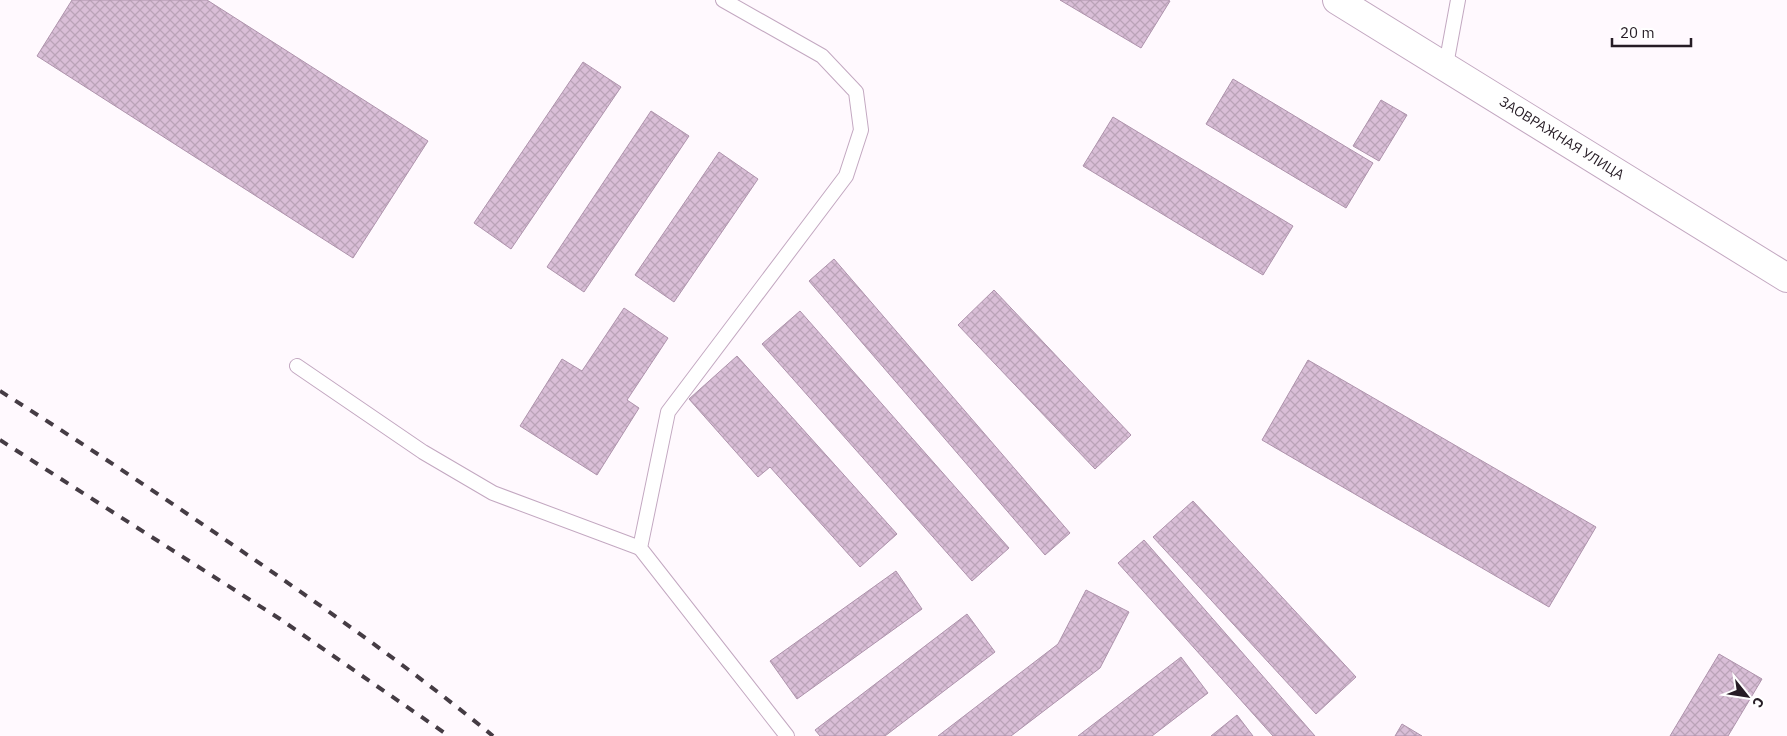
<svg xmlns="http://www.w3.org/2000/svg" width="1787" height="736" viewBox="0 0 1787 736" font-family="'IBM Plex Sans',sans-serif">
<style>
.building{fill:url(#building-cross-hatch);stroke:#ae93ac}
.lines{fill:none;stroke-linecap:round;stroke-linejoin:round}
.lane-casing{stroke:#c3a8c1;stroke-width:16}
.secondary-casing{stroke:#c3a8c1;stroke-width:30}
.lane{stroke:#fff;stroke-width:14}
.secondary{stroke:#fff;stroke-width:28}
.rail{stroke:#453c44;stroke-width:4;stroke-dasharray:9 9;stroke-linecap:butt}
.labels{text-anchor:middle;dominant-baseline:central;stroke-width:4.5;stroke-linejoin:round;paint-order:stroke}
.street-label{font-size:14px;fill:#261c25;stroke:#fff}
</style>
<defs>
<pattern id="building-cross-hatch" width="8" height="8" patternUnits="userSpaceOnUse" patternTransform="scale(1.25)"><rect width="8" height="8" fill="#d9bed7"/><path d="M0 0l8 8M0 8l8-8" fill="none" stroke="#baa3b8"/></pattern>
</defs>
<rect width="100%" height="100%" fill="#fff9fe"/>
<g class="building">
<path d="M72,0h135l221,141 -75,117 -316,-202z"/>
<path d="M1060,0h108l2,1 -29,47z"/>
<path d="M583,62l38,25 -110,162 -37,-26z"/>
<path d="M1233,79l140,84 -27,45 -140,-84z"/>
<path d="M1381,100l26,15 -28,46 -26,-15z"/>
<path d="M651,111l38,25 -105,156 -37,-25z"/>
<path d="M1113,117l180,109 -30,49 -180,-109z"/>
<path d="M719,152l39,27 -84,123 -39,-27z"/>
<path d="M834,259l236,274 -25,22 -236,-274z"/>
<path d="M994,290l137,145 -36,34 -137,-144z"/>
<path d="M624,308l44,30 -41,62 12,8 -42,67 -77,-49 42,-67 20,12z"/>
<path d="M800,311l209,237 -37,33 -210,-237z"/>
<path d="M737,356l160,178 -37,33 -90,-100 -12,10 -69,-78z"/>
<path d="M1308,360l288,167 -47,80 -287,-167z"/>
<path d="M1193,501l163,176 -40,37 -163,-177z"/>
<path d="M1144,540l171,196h-42l-155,-173z"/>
<path d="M896,571l26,38 -125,90 -27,-38z"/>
<path d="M1086,590l43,22 -29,56 -89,68h-73l120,-92z"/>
<path d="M967,614l28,38 -110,84h-65l-5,-6z"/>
<path d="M1719,654l43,25 -34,57h-58z"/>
<path d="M1181,657l27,36 -56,43h-74z"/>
<path d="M1237,715l16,21h-42z"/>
<path d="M1402,724l20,12h-27z"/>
</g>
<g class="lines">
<g class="lane-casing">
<g id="lane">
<path d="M723,0l99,56 34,36 5,38 -15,46 -178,236 -28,136 147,188"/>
<path d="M1446,65l12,-65"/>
<path d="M297,366l126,86 70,41 147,55"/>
</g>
</g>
<g class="secondary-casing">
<path id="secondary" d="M1337,0l450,278"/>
</g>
<use href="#lane" class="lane"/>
<use href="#secondary" class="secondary"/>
<g class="rail">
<path d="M0,391c90,57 178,116 265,176 78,54 155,109 228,169"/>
<path d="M0,440l280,179 169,117"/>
</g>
</g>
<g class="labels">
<g class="street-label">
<text transform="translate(1562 138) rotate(32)">ЗАОВРАЖНАЯ УЛИЦА</text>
</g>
</g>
<g transform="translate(1747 696) rotate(120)" stroke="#ffffff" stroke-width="4" paint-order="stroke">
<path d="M0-4L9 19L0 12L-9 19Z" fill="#261c25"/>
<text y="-8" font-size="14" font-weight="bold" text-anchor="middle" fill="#261c25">С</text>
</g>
<path d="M1612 38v8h79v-8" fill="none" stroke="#261c25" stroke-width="2.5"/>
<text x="1620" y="38" font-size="15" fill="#261c25" stroke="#ffffff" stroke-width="4" paint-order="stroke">20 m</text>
</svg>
